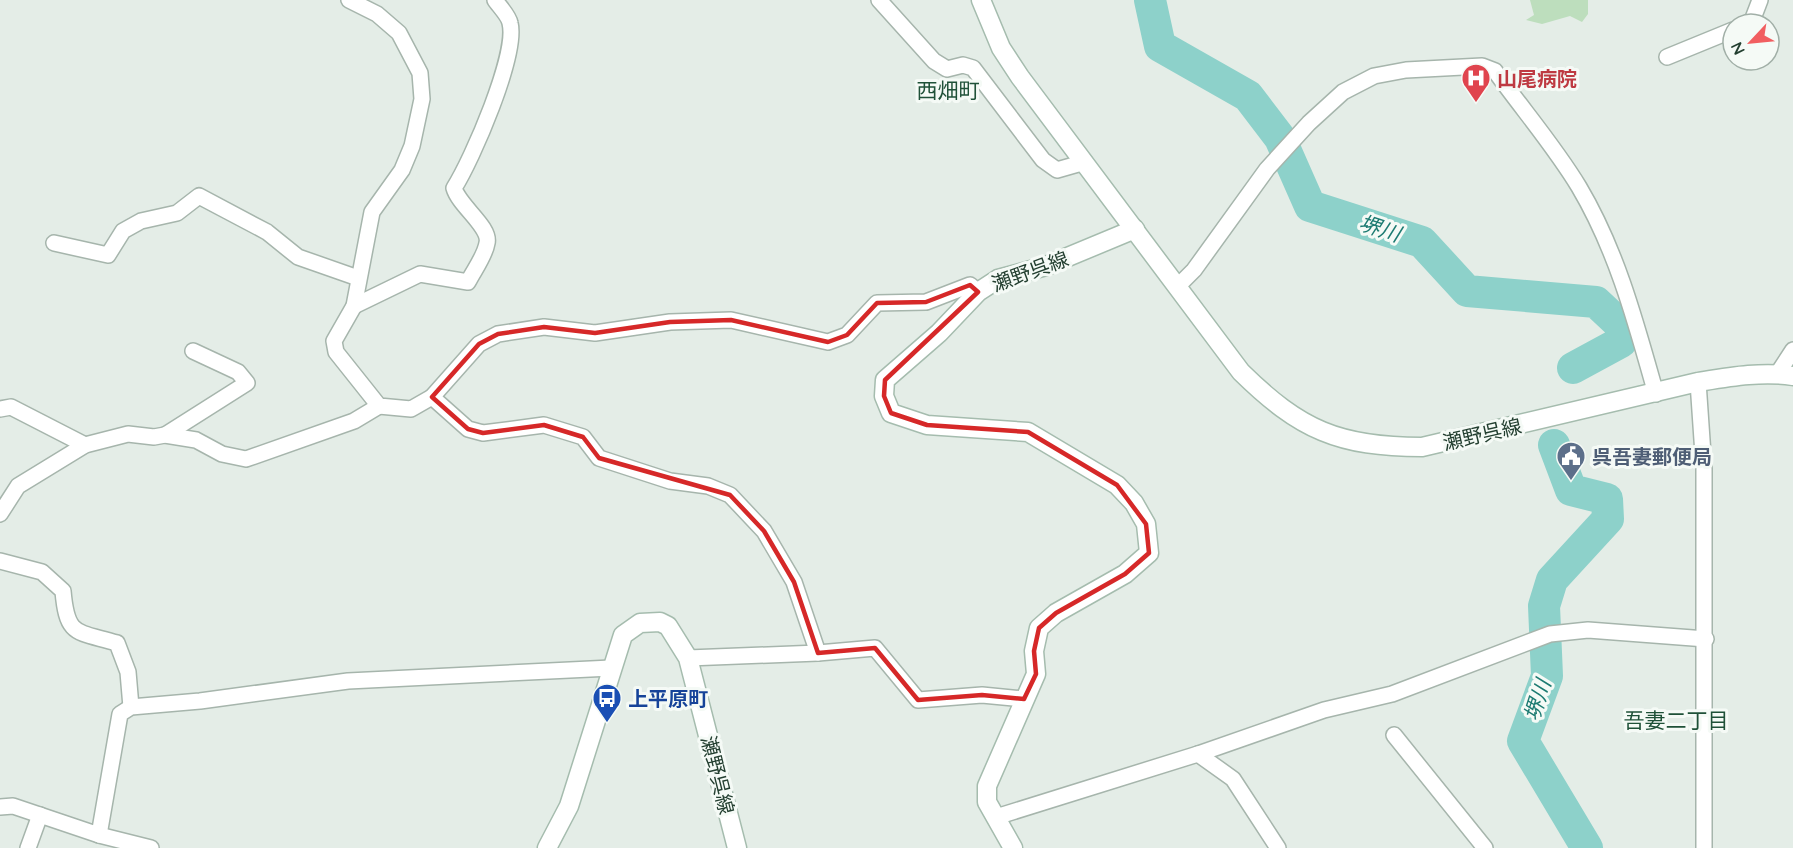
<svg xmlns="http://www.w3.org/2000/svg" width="1793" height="848" viewBox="0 0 1793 848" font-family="Quicksand,'Noto Sans JP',sans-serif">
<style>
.green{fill:#bddebd}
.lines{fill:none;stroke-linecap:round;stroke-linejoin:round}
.river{stroke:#8dd1ca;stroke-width:32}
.street-casing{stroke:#a6b5ac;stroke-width:18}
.secondary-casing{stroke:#a5bcae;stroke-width:21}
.street{stroke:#fff;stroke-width:15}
.secondary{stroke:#fff;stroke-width:18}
.marked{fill:none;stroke:#d62828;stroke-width:4.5;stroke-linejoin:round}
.labels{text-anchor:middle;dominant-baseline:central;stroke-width:6;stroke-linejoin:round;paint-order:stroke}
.health-label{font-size:20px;font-weight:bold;fill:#be3a42;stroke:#f5faf6;text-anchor:start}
.street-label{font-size:20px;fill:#233f30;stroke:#f5faf6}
.service-label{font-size:20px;font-weight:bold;fill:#4e5e75;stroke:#f5faf6;text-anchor:start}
.transit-label{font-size:20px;font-weight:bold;fill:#164399;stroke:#f5faf6;text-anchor:start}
.neighbourhood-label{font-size:21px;fill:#1f5138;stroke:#f5faf6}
.water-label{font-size:21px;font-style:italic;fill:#1d7b72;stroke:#f5faf6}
</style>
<rect width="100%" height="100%" fill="#e4ede7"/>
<path class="green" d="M1530,0h58v14l-6,8 -12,-6 -28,8 -16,-4 8,-5z"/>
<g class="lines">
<g class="river">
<path d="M1150,0l10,46 88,50 32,42 30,68 112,36 45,49 129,11 31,29 -6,11 -48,26"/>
<path d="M1554,445l17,45 36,9 1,20 -56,61 -8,26 3,70 -24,65 64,107"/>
</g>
<g class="street-casing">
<g id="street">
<path d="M349,0l28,14 22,19 21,40 2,26 -10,47 -10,24 -30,42 -18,94 -20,35 2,11 43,54 32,3 21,-12 47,-53 19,-10 46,-7 51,6 75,-11 61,-2 97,22 19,-7 30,-32 49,-1 44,-17 8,7"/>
<path d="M879,0l55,61 13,8 16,-4 10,3 70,92 14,10 28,-8"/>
<path d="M1746,24l6,-3 8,-21"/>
<path d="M1667,57l66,-27"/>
<path d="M54,243l54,12 15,-24 18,-10 36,-8 22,-17 68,36 31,25 60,21"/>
<path d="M1177,287l17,-17 73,-101 42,-46 34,-31 31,-16 32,-6 76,-4 13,5c28,39 60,76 84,116 38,64 57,136 77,207"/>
<path d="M354,306l66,-32 48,8c6,-12 17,-26 19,-39 4,-16 -28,-37 -33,-55 18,-28 64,-134 56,-165 -1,-7 -11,-17 -15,-23"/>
<path d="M1778,373l15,-23"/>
<path d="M1698,382l6,87v379"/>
<path d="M432,397l36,32 15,4 61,-8 39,12 16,21 71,23 38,5 22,9 34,36 30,51 24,71 -130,5"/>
<path d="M0,409l11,-2 74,38"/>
<path d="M165,435l82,-52 -9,-11 -45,-21"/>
<path d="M0,514l18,-28 67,-41 43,-11 26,3 11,-2 31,5 26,14 24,5 108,-38 25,-15"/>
<path d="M0,561l42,11 21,19c4,46 13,40 54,52l11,29 3,35"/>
<path d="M818,653l57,-5 43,52 64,-5 42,4"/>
<path d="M1394,735l91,113"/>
<path d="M1198,754l35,25 45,69"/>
<path d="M0,807l13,-1 86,29 52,13"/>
<path d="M996,817l202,-63 126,-44 68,-16 158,-60 38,-4 118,9"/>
<path d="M99,835l21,-121 11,-7 69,-6 148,-20 263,-13"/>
<path d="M28,848l12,-33"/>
</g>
</g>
<g class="secondary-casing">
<g id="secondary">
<path d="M981,0l20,48 19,29 221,295c59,58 98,75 181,75l276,-65c31,-5 64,-11 95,-6"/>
<path d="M547,848l22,-42 54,-171 17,-12 20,-1 8,4 20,32 49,190"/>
<path d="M1013,848l-26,-46v-16l49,-112 -2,-23 5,-23 17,-15 69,-39 24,-21 -3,-29 -12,-21 -17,-18 -89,-53 -101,-7 -36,-12 -7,-17 1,-16 54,-47 39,-41 20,-13 48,-13 89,-37"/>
</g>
</g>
<use href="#street" class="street"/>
<use href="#secondary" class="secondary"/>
</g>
<path class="marked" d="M970,285l8,7 -93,88 -1,16 7,17 36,12 101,7 89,53 29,39 3,29 -24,21 -69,39 -17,15 -5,23 2,23 -12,25 -42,-4 -64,5 -43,-52 -57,5 -24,-71 -30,-51 -34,-36 -131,-37 -16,-21 -39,-12 -61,8 -15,-4 -36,-32 47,-53 19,-10 46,-7 51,6 75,-11 61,-2 97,22 19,-7 30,-32 49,-1z"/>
<defs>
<g id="hospital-pin" transform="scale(1.5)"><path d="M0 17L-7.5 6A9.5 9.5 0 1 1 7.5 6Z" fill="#e0444e" stroke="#f5faf6"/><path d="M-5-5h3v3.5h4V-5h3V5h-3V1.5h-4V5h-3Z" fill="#fff"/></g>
<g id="civic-pin" transform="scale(1.5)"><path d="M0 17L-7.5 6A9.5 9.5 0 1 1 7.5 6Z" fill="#5c6f8a" stroke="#f5faf6"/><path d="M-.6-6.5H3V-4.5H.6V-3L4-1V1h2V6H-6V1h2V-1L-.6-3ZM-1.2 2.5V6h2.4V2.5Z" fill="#fff"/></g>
<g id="bus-pin" transform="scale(1.5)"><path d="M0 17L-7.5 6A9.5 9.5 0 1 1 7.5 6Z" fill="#1a4fb4" stroke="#f5faf6"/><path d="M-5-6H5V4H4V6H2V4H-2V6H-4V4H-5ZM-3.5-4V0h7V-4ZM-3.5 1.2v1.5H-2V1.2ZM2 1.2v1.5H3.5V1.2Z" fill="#fff"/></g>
</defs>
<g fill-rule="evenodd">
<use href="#hospital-pin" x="1476" y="78"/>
<use href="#civic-pin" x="1571" y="456"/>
<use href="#bus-pin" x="607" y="698"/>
</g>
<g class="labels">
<g class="health-label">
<text x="1497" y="78">山尾病院</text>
</g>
<g class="street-label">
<text transform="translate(1030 271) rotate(-20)">瀬野呉線</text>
<text transform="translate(1482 434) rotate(-13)">瀬野呉線</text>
<text transform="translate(718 775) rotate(76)">瀬野呉線</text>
</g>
<g class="service-label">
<text x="1592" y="456">呉吾妻郵便局</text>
</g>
<g class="transit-label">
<text x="628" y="698">上平原町</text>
</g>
<g class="neighbourhood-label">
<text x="948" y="90">西畑町</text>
<text x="1676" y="720">吾妻二丁目</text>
</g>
<g class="water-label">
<text transform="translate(1380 228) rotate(18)">堺川</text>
<text transform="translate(1537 700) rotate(-72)">堺川</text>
</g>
</g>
<g transform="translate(1751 42) rotate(244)"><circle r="28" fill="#f5faf6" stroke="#a1afa7" stroke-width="1.5"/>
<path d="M0-4.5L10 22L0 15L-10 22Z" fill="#f15e60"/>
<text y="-9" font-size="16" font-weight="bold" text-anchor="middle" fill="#233f30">N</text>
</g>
</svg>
